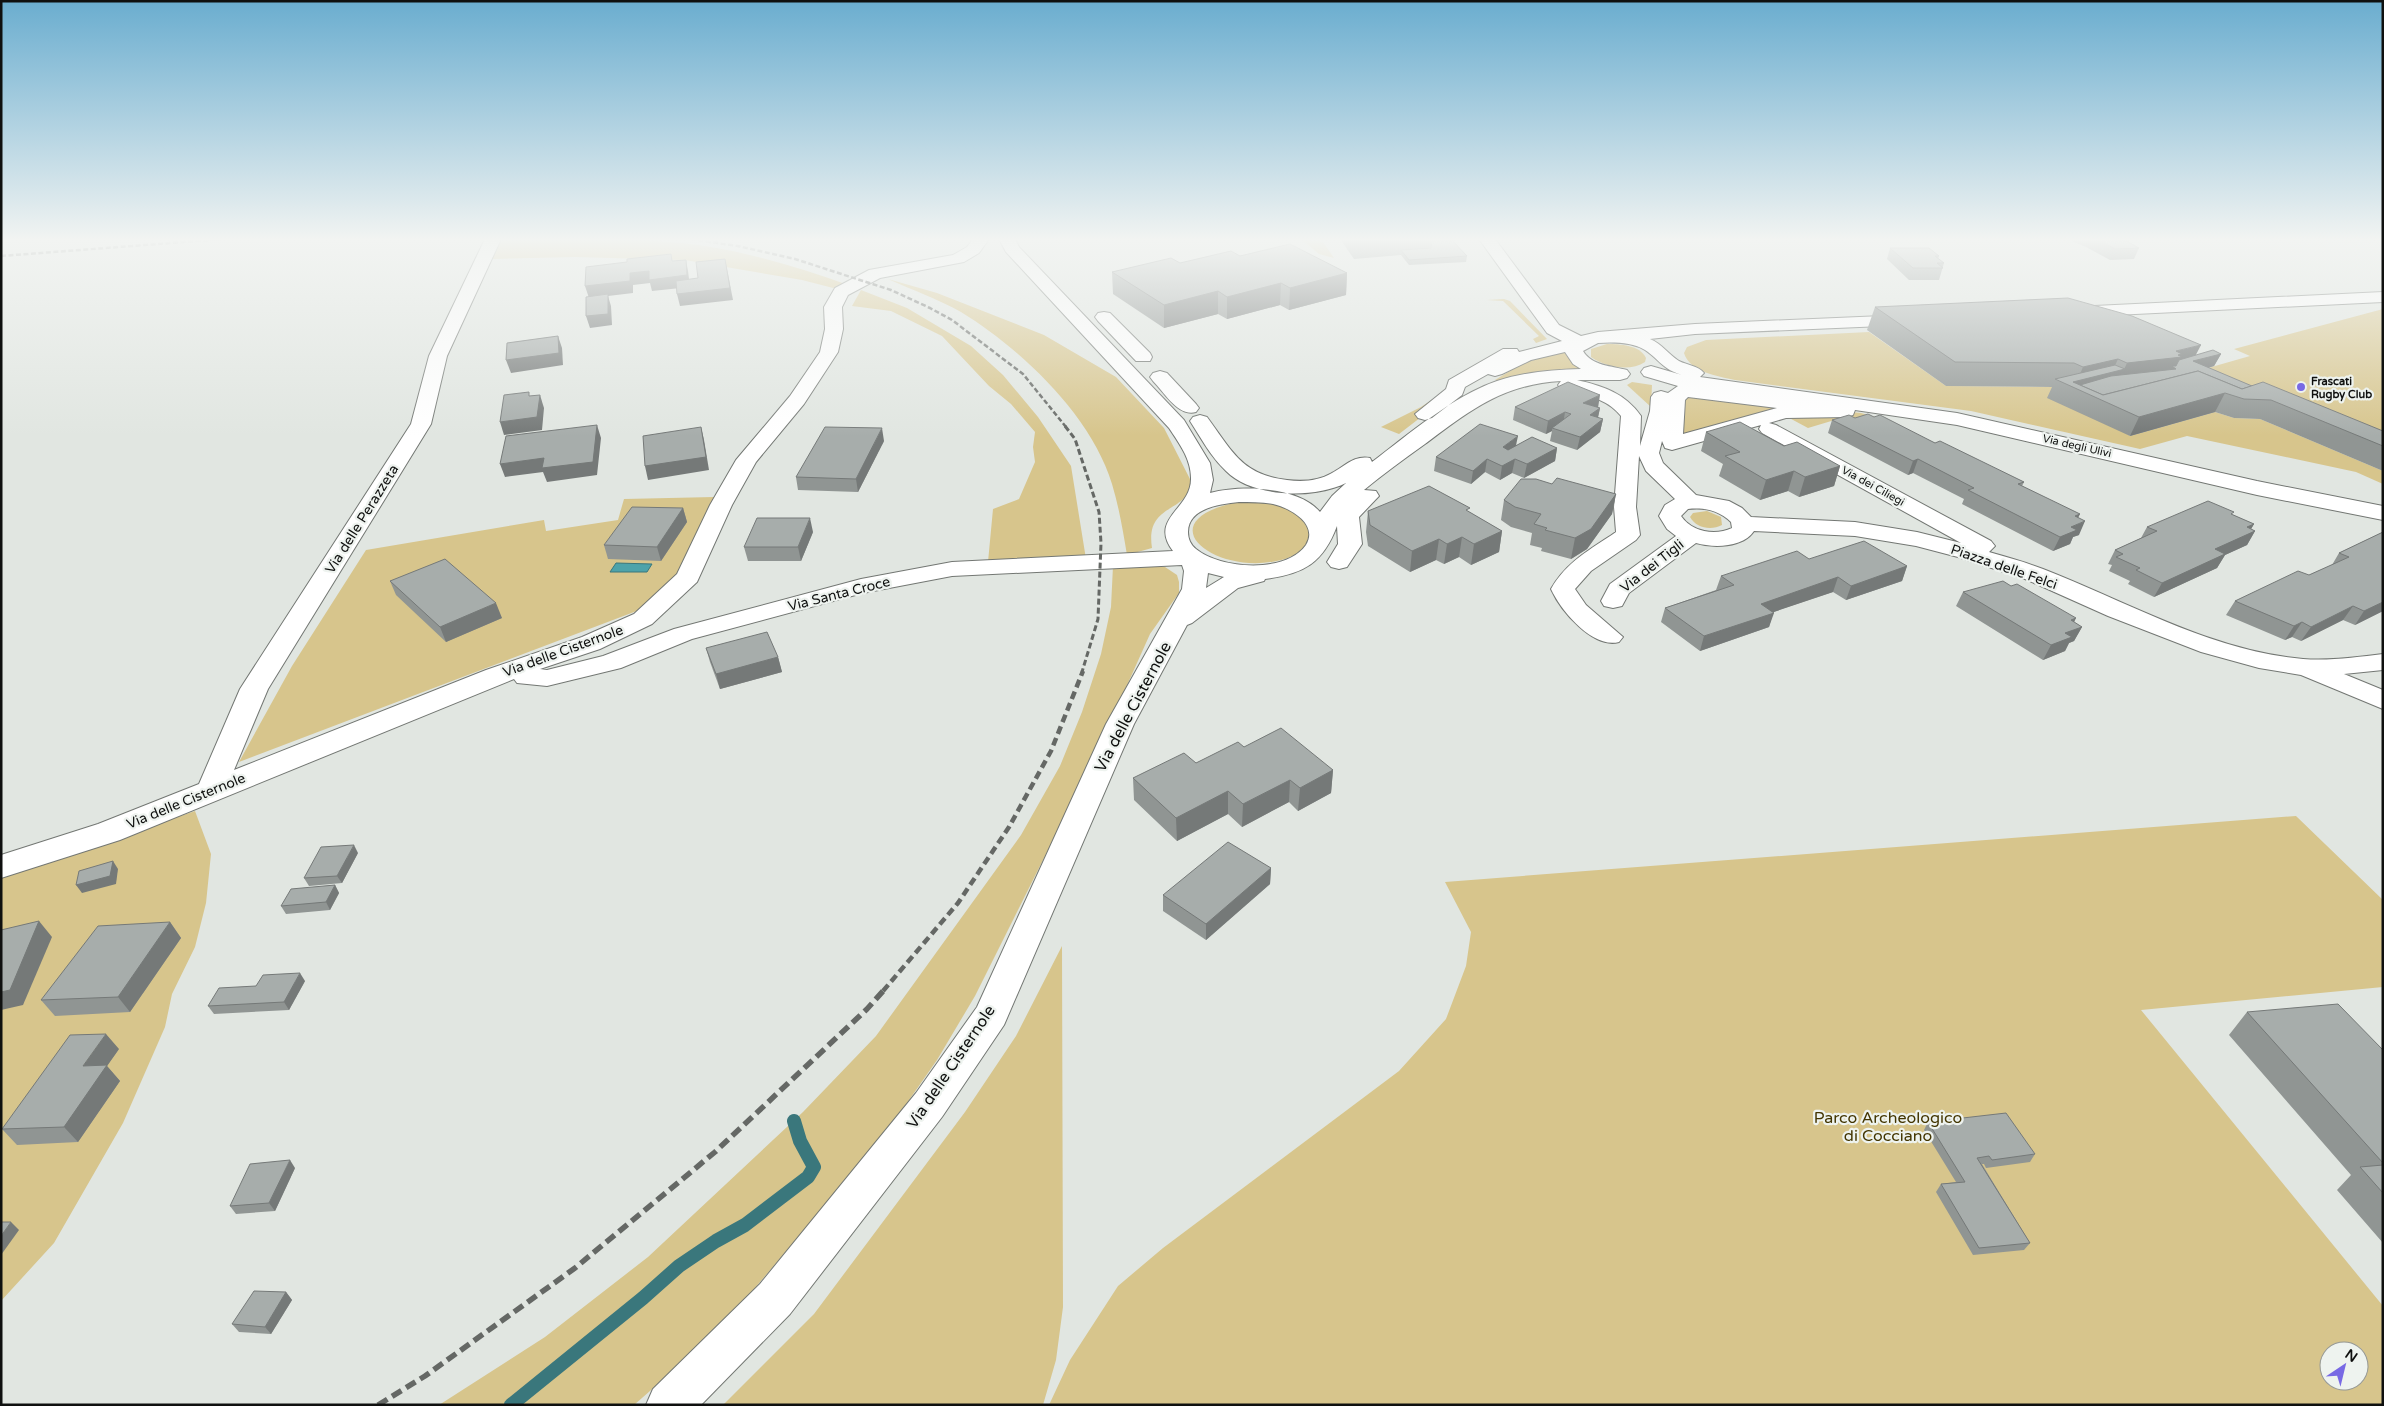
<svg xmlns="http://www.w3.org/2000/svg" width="2384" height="1406" viewBox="0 0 2384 1406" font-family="'Varela Round',sans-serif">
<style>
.green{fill:#d7c58c;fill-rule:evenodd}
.water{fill:#4da3aa;stroke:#3a777c}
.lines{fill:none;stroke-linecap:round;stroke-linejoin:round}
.stream{stroke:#3a777c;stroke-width:14}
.minor-casing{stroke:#737773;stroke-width:2}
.minor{fill:#fff;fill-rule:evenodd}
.rail-far3{stroke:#656865;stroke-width:2.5;stroke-dasharray:5 2.5;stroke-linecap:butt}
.rail-far2{stroke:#656865;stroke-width:3;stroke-dasharray:6 3;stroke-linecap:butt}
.rail-far1{stroke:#656865;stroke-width:4.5;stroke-dasharray:8 4.5;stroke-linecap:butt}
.rail{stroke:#656865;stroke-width:5.5;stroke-dasharray:11 5.5;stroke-linecap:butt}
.wall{fill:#909593}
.shaded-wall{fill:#757978}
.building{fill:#a7adab;stroke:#757978}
.poi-dot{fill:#7869e4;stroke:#eef3ef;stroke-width:2}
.labels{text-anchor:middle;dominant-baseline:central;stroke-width:4.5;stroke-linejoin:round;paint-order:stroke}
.far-poi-label{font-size:11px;font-weight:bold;fill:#0f100f;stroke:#eef3ef;text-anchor:start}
.far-street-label{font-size:11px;fill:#0f100f;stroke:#eef3ef}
.street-label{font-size:14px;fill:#0f100f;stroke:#eef3ef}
.near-street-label{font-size:16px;fill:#0f100f;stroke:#eef3ef}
.near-park-label{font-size:16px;fill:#433500;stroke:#eef3ef}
</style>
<rect width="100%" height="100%" fill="#e1e6e1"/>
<g class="green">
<path d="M502,239c60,0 120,-2 180,4 56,6 113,23 166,42l-11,4 -35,-9 -117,-20 -110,-3 -83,2z"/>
<path d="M1301,239l22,3 11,16 -15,-4z"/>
<path d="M888,279l49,14 107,42 72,42 48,51 28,55c-6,31 -47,20 -40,65l-25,7c-4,-24 -8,-48 -15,-71 -21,-69 -91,-135 -151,-172 -23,-13 -49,-22 -73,-33z"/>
<path d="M861,290l46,18 64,38 32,29 35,42 33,49 15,93 -98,3 5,-53 26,-10 16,-37 -2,-15 2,-15 -24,-28 -22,-18 -47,-50 -51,-25 -39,-5z"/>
<path d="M1504,299l6,2 37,38 -11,4 -3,-4 6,-3 -36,-35 -16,-1z"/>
<path d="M2383,309v147l-196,-82 63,-18 -16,-7z"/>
<path d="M1869,332l77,54 117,1 67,49 85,-24 19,6 26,1 123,52v13l-27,-12 -169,-36 -47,13 -169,-38 -236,-31c-18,-4 -45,-8 -51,-27l3,-6 19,-7z"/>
<path d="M1607,344c13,0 33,1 39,14l-1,4c-15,10 -40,5 -54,-5v-8z"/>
<path d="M1566,351l13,17 -2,1 -37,2 -38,10 -7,-1 28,-17z"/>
<path d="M1632,382l20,3 -1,22 -24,-22z"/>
<path d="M1456,384l-1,7 -56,43 -18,-7 40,-20z"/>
<path d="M1678,394l183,19 18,5 -14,5 -17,-7 -40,12 -28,-15 -108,31z"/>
<path d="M714,497l-1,8 -40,76 -31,28 -403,153 53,-96 74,-116 178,-30 2,11 72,-11 6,-21z"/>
<path d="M1238,502c18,0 39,0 56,10 30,17 15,41 -13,48 -66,17 -137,-39 -43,-58z"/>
<path d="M1707,511l14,6 1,8c-11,6 -26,3 -32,-8l3,-4z"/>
<path d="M1113,566l52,1 12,8 2,7v11l-29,41 -52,116 -123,246 -38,64 -37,53 -56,70 -95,112 -66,67 -49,43h-195l106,-68 103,-80 155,-145 73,-76 145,-201 39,-69 22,-54 19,-58 10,-47z"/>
<path d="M195,811l16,43 -5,49 -11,44 -23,47 -7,33 -42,96 -69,120 -53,58v-423z"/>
<path d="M2296,816l87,84v87l-242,23 242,296v99h-1334l21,-45 48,-74 45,-38 236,-177 47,-52 20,-53 5,-34 -26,-50zM2329,1351h30v30h-30z"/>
<path d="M1062,946l1,361 -7,53 -13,45h-320l91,-91 151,-202 51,-76z"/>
</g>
<path class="water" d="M616,563l36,1 -5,8h-37z"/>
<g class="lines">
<path class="stream" d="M511,1405l132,-107 36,-32 37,-25 29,-16 63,-48 6,-10 -14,-26 -6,-20"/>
<g class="minor-casing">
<g id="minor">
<path d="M485,239h16l-54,117 -16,68 -163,265 -34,81 252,-100 96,-33 52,-23 43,-40 33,-69 26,-45 54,-64 30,-44 5,-23 -1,-22 11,-19 34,-18 84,-15 14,-8 6,-8h16l-10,14 -15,9 -84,16 -32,17 -6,12 1,22 -5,23 -34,52 -48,58 -24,43 -35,77 -45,42 -52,25 -60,20 7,1 56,-14 71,-27 187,-50 91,-17 221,-11c-25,-33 19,-42 18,-73 0,-19 -12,-35 -22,-50l-163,-176 -7,-13h16l4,8 165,173 26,43 3,17 -3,13c31,-8 88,-7 110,19l12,-16 14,-13c-33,16 -93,15 -120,-12 -15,-14 -25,-33 -36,-50l3,-4 7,-2 7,2c25,34 35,58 80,63 16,2 31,1 45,-7 13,-7 22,-18 38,-15l2,4c37,-28 81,-66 125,-81 27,-9 55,-11 84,-12l-8,-5 -8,-12 -34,8 -29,14 -7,2 -7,-2 -23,13 -3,8 -30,23 -7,2 -7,-2 -3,-4 31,-25 3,-9 54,-31h14l2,3 43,-11 -15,-8 -68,-94h16l64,86 22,11 17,-4 97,-8 211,-9 6,1 3,4 -3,4 -6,1 -211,9 -45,5c12,5 18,15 29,22 8,4 20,5 25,12l-4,4 257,36 300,68 126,25v14l-126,-25 -300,-70 -102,-15 -2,5 -7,2 -60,1 -17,5 7,2 215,116 4,5 -6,6c18,5 36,10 54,17 85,33 168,82 260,90 27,2 54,-2 80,-5v16l-39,4 39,16v19l-82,-34 -42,-7 -58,-16 -93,-36 -83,-37 -67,-22 -42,-11 -61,-10 -101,-5c-11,17 -41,17 -58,12l-67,50 -7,13 -9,2 -9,-2 -3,-5 9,-17 66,-48 -9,-7 -8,-13 6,-11 10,-6 -29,-28 -7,-15 -3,51 4,28 -4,5 -45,31 -16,18 11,16 37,32 -4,5c-26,7 -58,-31 -68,-53 15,-27 40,-40 65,-57l-2,-25 7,-91c-15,-19 -38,-21 -60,-27l-3,-4 3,-4c-58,3 -92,30 -136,63 -21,15 -42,30 -61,46l12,1 3,5 -20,21 3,27 -15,23 -8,2 -8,-2 -4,-5 11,-18 -1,-18c-14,37 -33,48 -72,53l-1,2 -26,7 -46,35 -5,2 -53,99 -130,301 -62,92 -152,197 -89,91h-55l7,-16 107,-105 156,-191 61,-86 129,-283 76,-135 2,-18 -2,-6 -230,11 -89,17 -171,46 -71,29 -74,18 -30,-3 -3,-4 -394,161 -119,38v-23l97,-31 101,-40 41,-95 171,-265 18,-68zM1598,343c15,-1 34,-1 47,7 15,10 17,19 37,25l-31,-9 -7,2 -3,4 3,4 34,10 -10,7 -7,-2 -7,2 -3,4 -1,14 -10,35 1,-30c-16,-23 -38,-30 -64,-36h43l7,-2 3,-4 -3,-4c-15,-4 -35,-4 -44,-19zM1688,397l89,11 -94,26 2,-34zM1761,425l-2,4 3,4 199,110 -44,-11 -62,-10 -104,-5 -9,-9 -13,-7 -33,-6 -33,-32 -4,-10 3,-12 3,7 7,2zM1239,502c11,0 23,0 34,2 17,4 46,20 33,41 -20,29 -86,24 -110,4 -5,-4 -8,-10 -8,-17 0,-24 32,-28 51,-30zM1688,509c16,-2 32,2 43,13l1,6c-17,8 -40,4 -51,-12zM1208,573l16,4 -18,11z"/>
<path d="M2383,292v10l-309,15 -6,-1 -3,-4 3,-4 6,-1z"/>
<path d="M1104,312l6,1 40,40 2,4 -2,4h-14l-38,-40 -3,-4 3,-4z"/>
<path d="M1160,371l7,2 29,31 3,4 -3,4c-18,5 -31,-19 -43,-31l-3,-4 3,-4z"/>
</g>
</g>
<use href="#minor" class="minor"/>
<g class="rail-far3">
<path d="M691,239l47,7 57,13 96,31 39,18 22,12 71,54 43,53"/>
<path d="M1,256l222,-17"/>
</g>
<path class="rail-far2" d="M1065,426l10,13 24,73 2,31 -3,76 -16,53"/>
<path class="rail-far1" d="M883,991l75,-88 51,-76 42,-76 32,-80"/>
<path class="rail" d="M378,1405l47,-29 150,-108 140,-116 152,-143 17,-19"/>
</g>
<g class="wall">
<path d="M1340,239h111l16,17 -1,6 -57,3 -8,-10 -47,4z"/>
<path d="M2069,239h54l16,9 -5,11 -24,1 -24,-13 -17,-7z"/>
<path d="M1890,248l49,8 -1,3 6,4 -5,17h-30l-22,-21z"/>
<path d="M1240,256l107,17 -1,22 -57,15 -9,-5 -53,14 -9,-5 -54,14 -51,-34 -1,-22z"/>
<path d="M1875,307l321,48 25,-1 -7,12 -6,2 44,18 131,45v40l-123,-52 -26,-1 -19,-6 -85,24 -83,-38 5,-11 -106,-1 -79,-56z"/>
<path d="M1515,407l85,1 -2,10 5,1 -3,13 -23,18 -27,-9 2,-10 -6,3 -33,-14z"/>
<path d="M1874,417l61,26 89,39 -2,4 56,32 1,17 -6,2 -3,7 -17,7 -91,-47 2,-5 -51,-26 -5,2 -80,-42 4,-13z"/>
<path d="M1706,432l78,14 56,20 -6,20 -35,11 -11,-6 -28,9 -41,-24 4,-12 -22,-13z"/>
<path d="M884,441l-26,51 -60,-2 -2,-13z"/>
<path d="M1516,445l41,3 -2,13 -31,17 -12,-5 -12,7 -15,-8 -14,12 -37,-13 2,-14z"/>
<path d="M1552,484l64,10 -4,20 -25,35 -16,10 -30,-8 1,-3 -12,-3 2,-12 -21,-6 -10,-7 3,-20z"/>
<path d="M683,508l4,14 -26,39 -53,-2 -4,-14z"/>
<path d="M1368,511l101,1 33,19 -3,21 -28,13 -12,-8 -15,7 -8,-4 -26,12 -42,-26 -2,-14z"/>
<path d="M2233,515l21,9 -3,5 4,2 -8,14 -22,10 -8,13 -63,29 -26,-13 2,-3 -21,-10 3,-6 -4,-1 7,-14 26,-12 6,-11z"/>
<path d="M813,532l-12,29h-53l-4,-14z"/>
<path d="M2383,532v79l-28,14 -12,-5 -42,21 -9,-4 -7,3 -59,-25 9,-14 74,-26 23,-10 7,-12z"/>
<path d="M1809,559l98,7 -5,15 -56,19 -13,-8 -60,20 -4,15 -69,24 -39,-29 4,-14 51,-18 5,-14z"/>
<path d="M390,581l112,37 -56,24 -50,-47z"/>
<path d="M2011,586l71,41 -8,14 -5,2 -4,8 -22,9 -87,-54 7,-14z"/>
<path d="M706,648l72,9 4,15 -62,17 -10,-27z"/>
<path d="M1244,747l89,23 -2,23 -33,18 -9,-9 -47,25 -14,-13 -51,27 -43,-41 -1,-22 63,-15z"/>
<path d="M358,853l-16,30 -33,3 -5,-8z"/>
<path d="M1271,868l-1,16 -64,56 -43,-29v-16z"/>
<path d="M335,885l4,8 -9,17 -44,4 -5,-8z"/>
<path d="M170,922l11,16 -51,74 -75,4 -14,-16z"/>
<path d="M305,981l-16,29 -75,4 -6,-8 48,-20z"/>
<path d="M2247,1012l136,38v193l-46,-53 14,-15 -122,-140z"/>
<path d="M119,1049l-12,17 13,15 -42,61 -61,3 -15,-16z"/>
<path d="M1928,1122l107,32 -5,8 -44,6 -2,-4h-2l48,79 -6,7 -51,5 -37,-63 5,-8 15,-2 -32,-52z"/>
<path d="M295,1168l-20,43 -39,3 -6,-8z"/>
<path d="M286,1292l6,8 -21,34 -32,-2 -7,-8z"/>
</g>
<g class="shaded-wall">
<path d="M725,259l8,41 -53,6 -3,-12z"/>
<path d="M686,260l2,11 2,16 -38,4 -2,-8 -17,2v8l-25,3 3,10 1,19 -22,3 -4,-12 3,-18 -4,-12 45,-13z"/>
<path d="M1347,273l-1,22 -57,15 1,-22z"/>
<path d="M1281,283l-1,22 -53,14v-22z"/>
<path d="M1218,291v23l-54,14v-23z"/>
<path d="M558,336l4,12 1,17 -52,8 -5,-13z"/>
<path d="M2201,345l-12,23 -73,19 11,-24z"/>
<path d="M2221,354l-7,12 -27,8 6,-13z"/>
<path d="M2118,359l-6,13 13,-3 -9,18 -27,7 -16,-12 4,-1 6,-14z"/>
<path d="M2225,393l-10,19 -85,24 9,-19z"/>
<path d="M540,395l4,13 -2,22 -38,5 -4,-13z"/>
<path d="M1600,395l-2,13 -15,-5z"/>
<path d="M1600,408l-3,13 -7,-6z"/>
<path d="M1565,412l-2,13 -11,3v3l-6,3 2,-13z"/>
<path d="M1603,419l-3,13 -23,18 3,-13z"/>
<path d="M597,425l4,13 -4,37 -50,7 -4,-10 -38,5 -5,-13z"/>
<path d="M701,427l3,13 5,30 -61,10 -3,-14z"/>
<path d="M882,428l2,13 -26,51 -2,-13z"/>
<path d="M1518,436l-3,14 -14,11 2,-14z"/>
<path d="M1557,448l-2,13 -31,17 3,-14z"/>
<path d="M1487,459l-2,13 -14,12 2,-13z"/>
<path d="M1515,459l-3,14 -12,7 2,-14z"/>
<path d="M1918,459l-5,14 -5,2 5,-14z"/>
<path d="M1840,466l-6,20 -35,11 6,-20z"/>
<path d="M1794,471l-6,20 -28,9 6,-20z"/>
<path d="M1616,494l-4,20 -25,35 -16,10 4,-21z"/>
<path d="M683,508l4,14 -26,39 -4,-14z"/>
<path d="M2080,514l-6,12 11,-5 -6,14 -6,2 -3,7 -17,7 7,-14 15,-21z"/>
<path d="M810,518l3,14 -12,29 -3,-14z"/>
<path d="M2254,524l-6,10 7,-3 -8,14 -22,10 -8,13 -63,29 8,-14 85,-56z"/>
<path d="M1502,531l-3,21 -28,13 3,-21z"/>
<path d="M1462,537l-3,20 -15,7 3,-20z"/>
<path d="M1439,539l-3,21 -26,12 2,-21z"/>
<path d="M1907,566l-5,15 -56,19 5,-14z"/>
<path d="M1838,577l-5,15 -77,26 5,-14z"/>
<path d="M2383,602v9l-28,14 9,-14z"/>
<path d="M496,603l6,15 -56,24 -6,-15z"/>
<path d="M2353,606l-10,14 -42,21 10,-14z"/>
<path d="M1774,613l-5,14 -69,24 4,-15z"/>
<path d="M2076,618l-6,13 12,-4 -8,14 -5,2 -4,8 -22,9 8,-15 20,-25z"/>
<path d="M2302,622l-10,15 -7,3 9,-14z"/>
<path d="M778,657l4,15 -62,17 -4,-15z"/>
<path d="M1333,770l-2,23 -33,18 2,-23z"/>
<path d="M1290,780l-1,22 -47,25 1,-23z"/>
<path d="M1228,791v23l-51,27 -1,-23z"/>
<path d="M354,845l4,8 -16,30 -5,-7z"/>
<path d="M113,861l5,8 -2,15 -34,9 -6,-8z"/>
<path d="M1271,868l-1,16 -64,56v-16z"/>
<path d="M335,885l4,8 -9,17 -4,-8z"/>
<path d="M39,921l13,16 -29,68 -22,5v-18z"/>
<path d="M170,922l11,16 -51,74 -12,-15z"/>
<path d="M300,973l5,8 -16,29 -5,-8z"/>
<path d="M106,1034l13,15 -12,17 13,15 -42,61 -14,-15 19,-61z"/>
<path d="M290,1160l5,8 -20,43 -6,-8z"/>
<path d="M11,1222l8,8 -18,25v-19z"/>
<path d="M286,1292l6,8 -21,34 -6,-7z"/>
</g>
<g class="building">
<path d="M1353,239h53l-51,3z"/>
<path d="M1432,239h19l16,17 -58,4 -8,-10 30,-2z"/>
<path d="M2097,239h26l16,9 -24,1z"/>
<path d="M1290,244l57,29 -57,15 -9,-5 -54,14 -9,-6 -54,14 -52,-33 59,-14 9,5 51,-12 9,5z"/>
<path d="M1890,248h39l10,8h-4l9,7h-7l6,5h-30z"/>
<path d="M671,254l1,7 14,-1 1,15 -38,5v-9l-19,2v8l-45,5 1,-19 41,-5v-3z"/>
<path d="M725,259l5,29 -53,6 -1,-13 22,-3 -2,-16z"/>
<path d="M608,294v20l-22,2v-19z"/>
<path d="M2068,298l64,18 69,29 -25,6 6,3 -4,1 4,2 -55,6 -9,-4 -35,8 -9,-4 -119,-1 -80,-55z"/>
<path d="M558,336l1,17 -53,7 1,-17z"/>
<path d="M2213,350l8,4 -28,7 59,25 -10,3 -44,-18 -95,24 -23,-10 31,-9 65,-7 -4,-3h4l3,-6z"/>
<path d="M2115,365l10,4 -52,13 30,13 95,-24 44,18 21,-7 120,49v15l-112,-46 -27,-1 -19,-6 -86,24 -84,-38z"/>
<path d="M1568,382l32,13 -17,8 17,5 -10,7 13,4 -23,18 -28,-9 19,-14 -6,-2 -17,9 -33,-14z"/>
<path d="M529,392v4l11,-1 -3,22 -37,5 4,-27z"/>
<path d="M1868,414l6,3 6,-2 55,28 5,-2 84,41 -6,2 62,30 -5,2 10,5 -14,6 6,3 -17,7 -92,-47 6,-2 -56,-29 -5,2 -81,-41 17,-5 6,3z"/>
<path d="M1740,422l44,24 13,-4 43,24 -35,11 -11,-6 -28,9 -41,-24 15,-4 -34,-20z"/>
<path d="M1480,424l38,12 -15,11 5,3 24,-13 25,11 -30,16 -12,-5 -13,7 -15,-7 -14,12 -37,-14z"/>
<path d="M597,425l-4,37 -51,6 2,-10 -44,6 6,-28z"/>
<path d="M701,427l5,30 -61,9 -2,-30z"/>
<path d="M825,427l57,1 -26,51 -60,-2z"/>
<path d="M1557,478l59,16 -25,35 -16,9 -30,-8 2,-2 -13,-4 7,-10 -26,-7 -11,-7 17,-21h15l16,5z"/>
<path d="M1429,486l41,22 -4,2 36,21 -28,13 -12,-7 -15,7 -8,-5 -27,12 -42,-26 -2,-14z"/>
<path d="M2208,501l26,11 -3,2 23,10 -7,3 8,4 -40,18 10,5 -63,29 -26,-13 4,-2 -24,-11 7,-3 -8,-4 42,-19 -10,-4z"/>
<path d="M632,507l51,1 -26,39 -53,-2z"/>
<path d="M757,518h53l-12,29h-54z"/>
<path d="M2383,532v70l-19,9 -11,-5 -42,21 -9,-5 -8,4 -59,-25 63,-30 11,4 40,-18 -10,-4z"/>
<path d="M1864,541l43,25 -56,20 -13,-9 -77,27 13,9 -70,23 -39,-28 69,-23 -13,-9 76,-25 12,8z"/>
<path d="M445,559l51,44 -56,24 -50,-46z"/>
<path d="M2003,581l8,5 6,-2 59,34 -5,2 11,7 -17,6 7,4 -21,8 -88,-53z"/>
<path d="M767,632l11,25 -62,17 -10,-26z"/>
<path d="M1281,728l52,42 -33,18 -10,-8 -47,24 -15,-13 -52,27 -43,-40 51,-25 12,10 42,-21 6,5z"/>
<path d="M1228,842l43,26 -65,56 -43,-29z"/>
<path d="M354,845l-17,31 -33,2 17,-31z"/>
<path d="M113,861l-3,15 -34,9 3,-14z"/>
<path d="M335,885l-9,17 -45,4 10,-17z"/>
<path d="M39,921l-29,69 -9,2v-62z"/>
<path d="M170,922l-52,75 -77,3 57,-74z"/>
<path d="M300,973l-16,29 -76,4 11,-18 37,-2 7,-11z"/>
<path d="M2338,1004l45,46v113l-136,-151z"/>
<path d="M106,1034l-23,32 24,-1 -43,62 -62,2 68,-94z"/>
<path d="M2006,1113l29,41 -43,6 -3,-4 -12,2 53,85 -51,5 -38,-64 24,-2 -37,-60z"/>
<path d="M290,1160l-21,43 -39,3 20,-42z"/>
<path d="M2383,1165v28l-23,-26z"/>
<path d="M1,1222h10l-10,14z"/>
<path d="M254,1291l32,1 -21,35 -33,-3z"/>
</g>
<linearGradient id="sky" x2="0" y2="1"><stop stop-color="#6aadcf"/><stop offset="0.55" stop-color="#f2f4f2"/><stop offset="1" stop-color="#f2f4f2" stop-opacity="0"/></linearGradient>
<rect width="2384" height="436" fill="url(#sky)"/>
<circle class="poi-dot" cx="2301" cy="387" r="5"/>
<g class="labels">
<g class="far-poi-label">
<text x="2311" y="381">Frascati<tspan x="2311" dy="13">Rugby Club</tspan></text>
</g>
<g class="far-street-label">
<text transform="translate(2077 446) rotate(13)">Via degli Ulivi</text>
<text transform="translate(1873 486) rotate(29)">Via dei Ciliegi</text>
</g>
<g class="street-label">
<text transform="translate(362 519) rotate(-58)">Via delle Perazzeta</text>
<text transform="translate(1652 566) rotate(-38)">Via dei Tigli</text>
<text transform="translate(2004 567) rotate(19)">Piazza delle Felci</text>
<text transform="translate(839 594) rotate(-14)">Via Santa Croce</text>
<text transform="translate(563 651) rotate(-20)">Via delle Cisternole</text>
<text transform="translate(186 801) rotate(-22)">Via delle Cisternole</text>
</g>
<g class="near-street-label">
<text transform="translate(1133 707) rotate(-62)">Via delle Cisternole</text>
<text transform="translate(951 1067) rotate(-56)">Via delle Cisternole</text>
</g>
<g class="near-park-label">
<text x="1888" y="1118">Parco Archeologico<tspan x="1888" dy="18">di Cocciano</tspan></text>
</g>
</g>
<rect width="2384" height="1406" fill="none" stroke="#0f100f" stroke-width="5"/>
<g transform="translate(2344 1366) rotate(35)"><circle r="24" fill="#eef3ef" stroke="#959895"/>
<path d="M0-4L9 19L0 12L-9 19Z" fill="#7869e4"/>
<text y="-8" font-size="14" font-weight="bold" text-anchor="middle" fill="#0f100f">N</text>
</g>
</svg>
